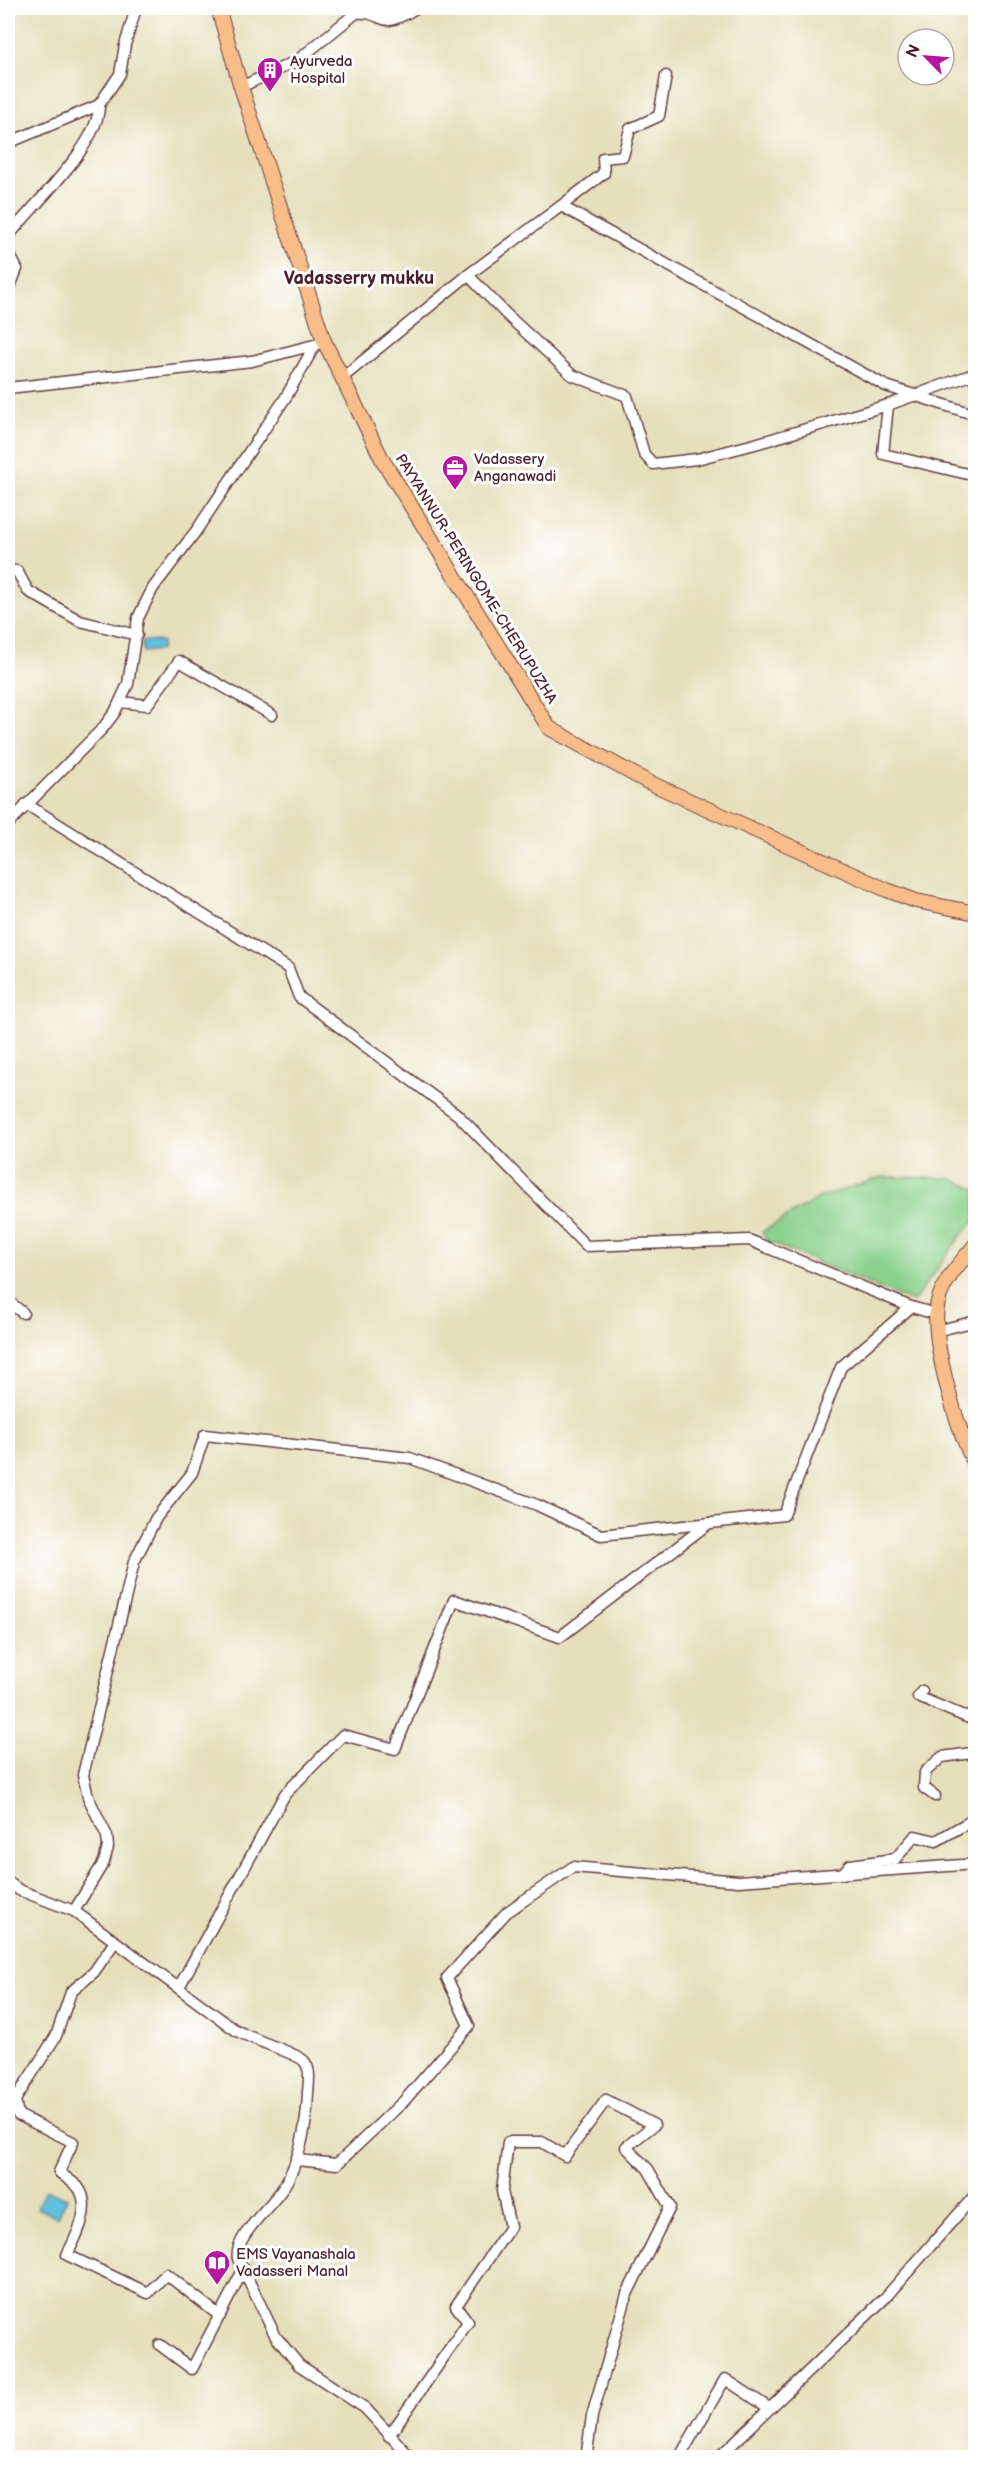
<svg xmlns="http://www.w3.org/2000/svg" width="983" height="2465" viewBox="0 0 983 2465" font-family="'Balsamiq Sans',sans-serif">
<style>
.green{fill:#8ad18c;stroke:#6a785c;stroke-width:1.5}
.water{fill:#62c1e0;stroke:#567086;stroke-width:1.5}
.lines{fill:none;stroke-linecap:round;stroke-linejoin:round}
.minor-casing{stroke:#613c41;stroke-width:13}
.major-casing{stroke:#613c41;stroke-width:16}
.minor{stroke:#fff;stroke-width:10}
.major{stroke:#f9bd89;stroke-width:14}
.labels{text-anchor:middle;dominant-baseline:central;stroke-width:6;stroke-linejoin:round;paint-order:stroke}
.poi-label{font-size:15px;fill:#4a1f2b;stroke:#fff;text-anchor:start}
.street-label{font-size:15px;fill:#4a1f2b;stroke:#fff}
.quarter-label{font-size:18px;font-weight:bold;fill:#4a1f2b;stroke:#fff}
</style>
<rect width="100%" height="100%" fill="#fff"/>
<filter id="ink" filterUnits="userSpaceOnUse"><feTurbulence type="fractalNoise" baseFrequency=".0167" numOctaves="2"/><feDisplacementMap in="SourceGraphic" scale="12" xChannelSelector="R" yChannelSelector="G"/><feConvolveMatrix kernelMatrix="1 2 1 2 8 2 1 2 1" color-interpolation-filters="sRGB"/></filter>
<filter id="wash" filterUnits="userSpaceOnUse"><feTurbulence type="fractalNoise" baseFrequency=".008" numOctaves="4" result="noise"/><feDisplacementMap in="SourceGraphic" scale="24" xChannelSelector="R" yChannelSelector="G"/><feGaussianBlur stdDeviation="1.35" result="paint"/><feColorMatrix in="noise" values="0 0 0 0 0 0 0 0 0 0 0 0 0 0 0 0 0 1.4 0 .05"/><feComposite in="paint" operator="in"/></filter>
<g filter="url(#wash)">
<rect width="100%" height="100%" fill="#e6dfbb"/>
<path class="green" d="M882,1177l68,1 25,11v31l-18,21 -44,61 -146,-61 -5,-9 57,-34z"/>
<g class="water">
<path d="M142,641h20l-1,9 -18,2z"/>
<path d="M45,2189l22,9 -9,19 -21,-9z"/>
</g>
</g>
<g filter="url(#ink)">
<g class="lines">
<g class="minor-casing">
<g id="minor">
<path d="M241,87l57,-27 58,-47c33,-2 19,20 60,-5"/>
<path d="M8,143l91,-38 21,-31 5,-29 11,-37"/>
<path d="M561,206l43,-33 -1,-15 20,-2 7,-27 29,-13 7,-40"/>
<path d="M8,237c24,-32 92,-92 91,-132"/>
<path d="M8,251l9,18 -9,23"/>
<path d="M468,275l39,40 65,60 55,21 17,58 9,10 44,-5 58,-15 133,-39 88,-32"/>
<path d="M342,378l126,-103 93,-69 325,180 90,29"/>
<path d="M8,388l244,-27 66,-17"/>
<path d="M888,405l-5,49 93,22"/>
<path d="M8,570l9,1 11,20 52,30 57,14"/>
<path d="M120,702l27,3 32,-44 93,54"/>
<path d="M26,804l262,164 11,29 159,118 128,131 163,-6 162,67 25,7"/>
<path d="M8,824l95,-96 12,-16 13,-28 10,-66 15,-30 43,-57 90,-134 29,-52"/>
<path d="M8,1301l15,12"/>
<path d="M936,1331l40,-10"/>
<path d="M922,1691l-4,6 58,24"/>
<path d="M935,1796l-11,-8 1,-16 17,-15 30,-4 4,-4"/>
<path d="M842,1874l8,-9 45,-6 20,-23 21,5 40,-23"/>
<path d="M8,1882l11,8 55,21 160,118c15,10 63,24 70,32 7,8 5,20 4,31 -1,32 -8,68 -25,96 -11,18 -50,49 -45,71l38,78 23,28 66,43 46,50"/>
<path d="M74,1911l30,-49 4,-15 -1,-11 -19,-39 -5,-22 51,-213 22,-44 36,-45 13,-38 205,23 127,47 64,30 183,-20 57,-148 70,-60"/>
<path d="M114,1943l-20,29 -23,20 -15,44 -41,64 3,15 55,27 -14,30c6,5 14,10 19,15 15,20 -2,50 -11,68l81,38 18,-19 54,42"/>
<path d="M179,1987l106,-193 58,-59 52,14 59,-149 106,37 149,-114"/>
<path d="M297,2160l40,4 67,-63 65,-75 -22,-48 60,-66 66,-45 166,14 237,-17"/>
<path d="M160,2345l32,24 52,-101"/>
<path d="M389,2436l79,-114 -12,-16 54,-79 -8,-36 6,-49h34l23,14 41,-56 48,25 -28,22 22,22 22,38 -43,87 -35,122 -5,36 -3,6"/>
<path d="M679,2458l46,-79 44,29"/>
<path d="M718,2458l166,-159 92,-105"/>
</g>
</g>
<g class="major-casing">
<g id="major">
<path d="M218,8l23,79 83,254 59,120 166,267 97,53 241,109 29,11 60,12"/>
<path d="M976,1244c-14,17 -33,36 -38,58 -9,34 20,133 38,164"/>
</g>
</g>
<use href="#minor" class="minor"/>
<use href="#major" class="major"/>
</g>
</g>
<defs>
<g id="building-pin" transform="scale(1.35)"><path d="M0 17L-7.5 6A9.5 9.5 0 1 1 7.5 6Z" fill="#b5179e" stroke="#fff"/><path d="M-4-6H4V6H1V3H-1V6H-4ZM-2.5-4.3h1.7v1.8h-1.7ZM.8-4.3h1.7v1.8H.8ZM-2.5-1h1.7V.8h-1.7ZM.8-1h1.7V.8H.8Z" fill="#fff"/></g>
<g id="office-pin" transform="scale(1.35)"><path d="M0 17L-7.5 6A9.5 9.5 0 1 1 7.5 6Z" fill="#b5179e" stroke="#fff"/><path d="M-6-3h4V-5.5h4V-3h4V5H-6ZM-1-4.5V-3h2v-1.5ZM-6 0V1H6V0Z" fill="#fff"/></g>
<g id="library-pin" transform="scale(1.35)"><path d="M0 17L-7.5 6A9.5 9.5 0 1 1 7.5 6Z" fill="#b5179e" stroke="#fff"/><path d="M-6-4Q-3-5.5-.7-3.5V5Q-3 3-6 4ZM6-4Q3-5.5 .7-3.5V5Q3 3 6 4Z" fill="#fff"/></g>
</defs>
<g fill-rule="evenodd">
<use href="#building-pin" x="270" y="70"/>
<use href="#office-pin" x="455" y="468"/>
<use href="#library-pin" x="217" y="2263"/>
</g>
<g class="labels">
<g class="poi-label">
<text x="290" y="61">Ayurveda<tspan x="290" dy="17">Hospital</tspan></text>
<text x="474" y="459">Vadassery<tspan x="474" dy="17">Anganawadi</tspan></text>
<text x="236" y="2254">EMS Vayanashala<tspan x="236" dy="17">Vadasseri Manal</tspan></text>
</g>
<g class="street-label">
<text transform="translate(476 579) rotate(58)">PAYYANNUR-PERINGOME-CHERUPUZHA</text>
</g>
<g class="quarter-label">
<text x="359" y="278">Vadasserry mukku</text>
</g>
</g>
<rect width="983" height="2465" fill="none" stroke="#fff" stroke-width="30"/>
<g transform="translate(926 57) rotate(295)"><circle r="28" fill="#ffffff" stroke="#b7a5aa" stroke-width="1.5"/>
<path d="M0-4.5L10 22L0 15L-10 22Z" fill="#b5179e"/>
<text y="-9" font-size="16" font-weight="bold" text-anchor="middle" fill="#4a1f2b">N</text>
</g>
</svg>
